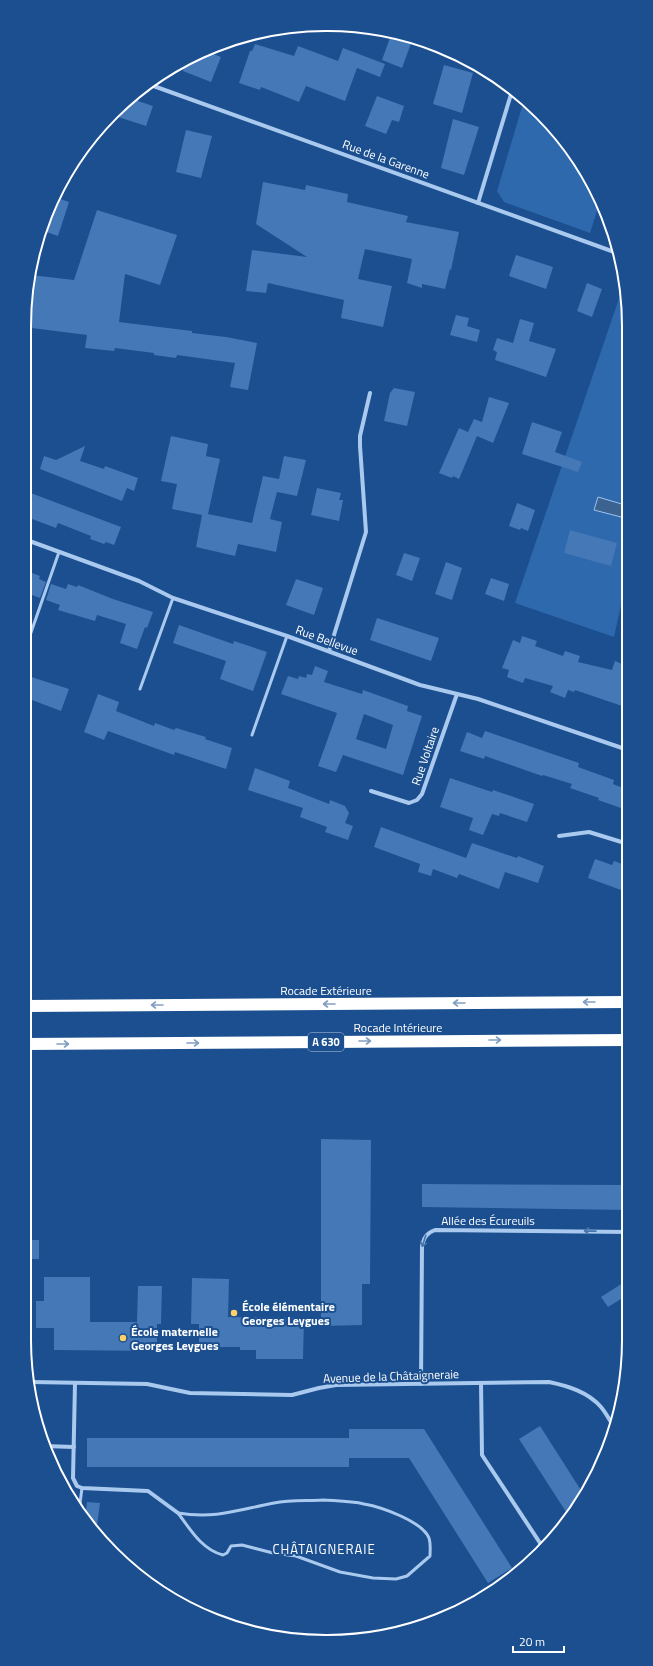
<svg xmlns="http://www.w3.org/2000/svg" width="653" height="1666" viewBox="0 0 653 1666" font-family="'Titillium Web',sans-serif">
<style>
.green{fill:#2e69ad}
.water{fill:#3c6290;stroke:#9cc4f0}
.building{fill:#4478b7;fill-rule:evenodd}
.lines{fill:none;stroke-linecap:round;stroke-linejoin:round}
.lane{stroke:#a9c9ee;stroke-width:3}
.street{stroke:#a9c9ee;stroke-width:4}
.highway{stroke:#fff;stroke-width:12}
.oneway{stroke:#829ec1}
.oneway2{stroke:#4674ac}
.poi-dot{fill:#ffd166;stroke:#1b4f8f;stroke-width:1.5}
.labels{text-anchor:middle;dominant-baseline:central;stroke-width:4;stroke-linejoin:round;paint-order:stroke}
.shield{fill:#1b4f8f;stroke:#bbcadd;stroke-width:1}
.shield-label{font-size:11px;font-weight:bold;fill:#fff}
.street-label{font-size:12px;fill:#fff;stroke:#1b4f8f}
.poi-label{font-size:12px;font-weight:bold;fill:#fff;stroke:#1b4f8f;text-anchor:start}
.neighbourhood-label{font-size:13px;letter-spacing:1px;fill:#fff;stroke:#1b4f8f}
.rim{fill:none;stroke:#fff;stroke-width:2}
</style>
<rect width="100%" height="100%" fill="#1b4f8f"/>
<g class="green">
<path d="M524,100l30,27 46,74 -10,32 -86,-31 -7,-11z"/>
<path d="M625,281l1,6 1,291 -13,59 -99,-34z"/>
</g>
<path class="water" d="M598,497l27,8 -4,12 -27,-7z"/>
<g class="building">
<path d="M392,32l13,2 8,4 -11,30 -20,-8z"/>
<path d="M255,44l39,12 4,-10 40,15 5,-13 42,16 -5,13 -23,-9 -12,33 -39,-15 -7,16 -38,-15 -1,3 -21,-7 11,-32h2z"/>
<path d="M206,51l15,6 -10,25 -28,-11 4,-12z"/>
<path d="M444,65l29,8 -11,40 -29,-9z"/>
<path d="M377,96l27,10 -5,16 -7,-2 -6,14 -21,-8z"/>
<path d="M129,98l24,8 -7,20 -34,-11z"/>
<path d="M453,119l26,8 -15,48 -23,-7z"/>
<path d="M186,130l26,6 -11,42 -25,-6z"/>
<path d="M263,182l42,8 1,-5 42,9 -1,8 61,14 -2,6 53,10 -8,38 -1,-1 -5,20 -23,-5v4l-15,-5 5,-24 -47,-10 -7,30 34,7 -9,41 -42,-9 3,-18 -76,-17 -2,10 -20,-2 6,-41 55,7 -51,-33z"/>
<path d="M54,197l15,5 -11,34 -17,-6z"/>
<path d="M97,210l80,25 -17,50 -35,-11 -6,48 73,9v2l34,4 31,6 -9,47 -18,-3 5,-24 -58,-8 -1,3 -22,-3v-2l-39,-5 -1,3 -29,-3 2,-13 -63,-8 7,-52 43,5z"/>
<path d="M516,255l37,12 -7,22 -37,-13z"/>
<path d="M587,283l15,6 -10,28 -15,-6z"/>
<path d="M456,315l13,3 -2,8 13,4 -3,12 -27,-7z"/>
<path d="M520,319l14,4 -5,18 27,8 -10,28 -51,-17 2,-8 -4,-2 4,-12 16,5z"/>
<path d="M394,388l21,4 -8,34 -23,-5 6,-28z"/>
<path d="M489,397l20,6 -16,40 -16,-7 -18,43 -6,-3 -1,2 -13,-5 20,-45 9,4 6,-13 8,3z"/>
<path d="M532,422l30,10 -7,20 27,10 -4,10 -56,-18z"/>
<path d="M171,436l37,8 -2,12 14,3 -12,55 44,9 11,-47 16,3 5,-23 22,4 -9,36 -20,-4 -7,27 12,3 -6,30 -38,-8 -3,12 -39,-9 6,-32 -30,-6 5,-25 -16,-3z"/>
<path d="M85,446l-5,15 24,8 1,-3 33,12 -4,13 -7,-3 -5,13 -82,-32 4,-13 12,4z"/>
<path d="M317,488l24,5 -2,7h4l-4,21 -28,-6z"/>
<path d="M28,492l93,35 -7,18 -8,-3 -2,2 -14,-5 1,-3 -33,-13 -2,5 -32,-12v-15z"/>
<path d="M517,503l18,7 -7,21 -7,-3 -1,2 -11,-4z"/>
<path d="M570,530l47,13 -6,23 -47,-13z"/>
<path d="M404,553l16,5 -8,23 -16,-6z"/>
<path d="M446,562l16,6 -10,32 -17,-6z"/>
<path d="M24,570l16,6 -1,3 7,3 -6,16 -16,-6z"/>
<path d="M491,578l18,6 -5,17 -19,-7z"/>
<path d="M296,579l27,9 -9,27 -28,-10z"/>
<path d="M51,584l15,5 2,-5 9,3 1,-2 35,14 40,13 -6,16 -2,-1 -8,22 -17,-6 6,-19 -29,-9 -2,6 -37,-11 2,-5 -14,-5z"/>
<path d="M377,618l62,20 -8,23 -61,-21z"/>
<path d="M179,625l54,19 1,-3 33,11 -14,39 -33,-12 6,-18 -53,-18z"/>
<path d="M522,636l15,5 -2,5 28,10 2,-5 15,5 -2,6 34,8 3,-9 12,5 -3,9 3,1v14l-5,16 -47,-16 -1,2 -6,-2 -3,8 -15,-6 3,-6 -28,-8 -2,5 -16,-6 2,-7 -7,-2 11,-28 7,3z"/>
<path d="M315,666l13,5 -4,11 38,12 1,-4 45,16 -1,5 15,5 -19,59 -60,-20 -7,17 -18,-6 19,-53 -56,-19 7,-18 10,3 1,-3 7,2 1,-4 5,1zM364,714l29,11 -7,24 -30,-10z"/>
<path d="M28,676l41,13 -8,22 -37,-14v-10z"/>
<path d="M98,694l21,8 -3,9 38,15 1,-3 19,7 2,-2 30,9 -1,2 27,9 -6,21 -51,-17 -1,3 -66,-24 -4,9 -20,-8z"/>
<path d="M485,731l94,32 -1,4 36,13 -1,4 15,6 -7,18 -23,-8 1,-2 -29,-10 2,-4 -29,-9 -1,1 -57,-20 -1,3 -24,-8 7,-19 15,6z"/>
<path d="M255,768l35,13 -2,7 41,16 1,-4 15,6 4,7 -4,10 8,3 -5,14 -23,-8 2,-5 -27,-10 3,-9 -55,-18z"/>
<path d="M450,778l42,14 1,-2 41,14 -7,18 -27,-9 -1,3 -7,-2 -9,21 -14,-5 4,-12 -33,-11z"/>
<path d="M381,827l85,31 6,-15 45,15 1,-2 26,10 -6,17 -33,-11 -6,17 -40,-15 -2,4 -24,-9 -2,7 -13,-4 2,-8 -46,-17z"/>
<path d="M595,859l17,6 2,-4 14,5v15l-4,10 -36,-13z"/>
<path d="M321,1139l50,1 -1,144h-8v41l-41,1z"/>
<path d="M422,1184l207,1v25l-207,-3z"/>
<rect x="24" y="1240" width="15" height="19"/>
<path d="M44,1277h46v45h47l1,-36h24l-1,38h-4v27l-103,-1v-22h-18v-27h8z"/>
<path d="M192,1278l37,1 -1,38 76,1 -1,41h-47v-9h-16v-3h-41v-23h-8z"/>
<path d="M629,1279v15l-21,13 -7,-10z"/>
<path d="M540,1426l44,69 -14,23 -51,-79z"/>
<path d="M349,1429h75l88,139 -24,15 -79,-125h-60v9h-262v-29h262z"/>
<path d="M87,1502l13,1 -4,31 -11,-15z"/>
</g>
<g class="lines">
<g class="lane">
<path d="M27,644l32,-92"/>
<path d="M140,689l33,-91"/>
<path d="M252,735l35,-99"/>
<path d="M323,1500c14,1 28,1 41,4 17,3 58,17 65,34 2,6 1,12 1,18l-23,20 -11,3 -23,-1 -33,-6 -44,-16 -23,-3 -31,-8 -11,1 -4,7 -4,2c-21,-5 -33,-26 -45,-42 37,6 60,-3 96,-10 16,-3 33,-2 49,-3z"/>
<path d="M79,1511l3,-23"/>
</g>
<g class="street">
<path d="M148,84l469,169"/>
<path d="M478,203l34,-112"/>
<path d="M24,539l115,42 34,17 114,38 133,49 58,14 150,51"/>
<path d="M329,651l37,-119 -6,-86v-10l10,-43"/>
<path d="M371,791l38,12 8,-3 5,-6 35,-100"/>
<path d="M559,836l30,-4 39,12"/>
<path d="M31,1382l116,2 43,9 102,2 27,-7 17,-3 213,-3c19,4 39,10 52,25 5,6 9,14 14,21"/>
<path d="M75,1383l-2,95 4,8 5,2 66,3 30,22"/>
<path d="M481,1383l1,72 60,91"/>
<path d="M421,1384l1,-138c2,-9 5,-13 13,-16l194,2"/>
<path d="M44,1446l30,1"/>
</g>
<g class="highway">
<path d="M24,1006l604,-4"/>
<path d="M24,1044l604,-4"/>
</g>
</g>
<defs><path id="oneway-shaft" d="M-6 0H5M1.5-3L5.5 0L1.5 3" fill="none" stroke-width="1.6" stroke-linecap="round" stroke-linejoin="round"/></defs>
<g class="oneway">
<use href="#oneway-shaft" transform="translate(589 1002) rotate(180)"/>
<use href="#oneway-shaft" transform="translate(459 1003) rotate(180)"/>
<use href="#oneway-shaft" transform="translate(329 1004) rotate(180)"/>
<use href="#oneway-shaft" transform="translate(157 1005) rotate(180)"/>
<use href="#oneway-shaft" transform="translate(495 1040)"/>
<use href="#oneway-shaft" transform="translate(365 1041)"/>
<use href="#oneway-shaft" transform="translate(193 1043)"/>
<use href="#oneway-shaft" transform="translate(63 1044)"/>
</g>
<g class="oneway2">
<use href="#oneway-shaft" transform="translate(590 1231) rotate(-179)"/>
<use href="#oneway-shaft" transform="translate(424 1241) rotate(108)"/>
</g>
<g class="poi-dot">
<circle cx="234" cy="1313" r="4"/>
<circle cx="123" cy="1338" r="4"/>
</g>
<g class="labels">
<rect class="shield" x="308" y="1033" width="36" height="18" rx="3"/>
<g class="shield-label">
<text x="326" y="1042">A 630</text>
</g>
<g class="street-label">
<text transform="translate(386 159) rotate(20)">Rue de la Garenne</text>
<text transform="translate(327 640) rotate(20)">Rue Bellevue</text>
<text transform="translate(425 756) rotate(-71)">Rue Voltaire</text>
<text x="326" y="990">Rocade Extérieure</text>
<text x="398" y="1027">Rocade Intérieure</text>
<text x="488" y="1220">Allée des Écureuils</text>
<text transform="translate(391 1376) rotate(-2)">Avenue de la Châtaigneraie</text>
</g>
<g class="poi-label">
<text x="242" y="1306">École élémentaire<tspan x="242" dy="14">Georges Leygues</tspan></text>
<text x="131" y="1331">École maternelle<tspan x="131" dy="14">Georges Leygues</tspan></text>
</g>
<g class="neighbourhood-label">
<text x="324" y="1549">CHÂTAIGNERAIE</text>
</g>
</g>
<path d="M0 0H653V1666H0ZM326 31H327A295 295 0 0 1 622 326V1340A295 295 0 0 1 327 1635H326A295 295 0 0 1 31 1340V326A295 295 0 0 1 326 31Z" fill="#1b4f8f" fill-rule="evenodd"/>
<path class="rim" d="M326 31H327A295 295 0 0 1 622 326V1340A295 295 0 0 1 327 1635H326A295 295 0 0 1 31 1340V326A295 295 0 0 1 326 31Z"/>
<path d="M513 1646v6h51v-6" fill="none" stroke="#ffffff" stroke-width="2"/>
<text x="519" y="1646" font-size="12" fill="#ffffff" stroke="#1b4f8f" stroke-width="3" paint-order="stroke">20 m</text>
</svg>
